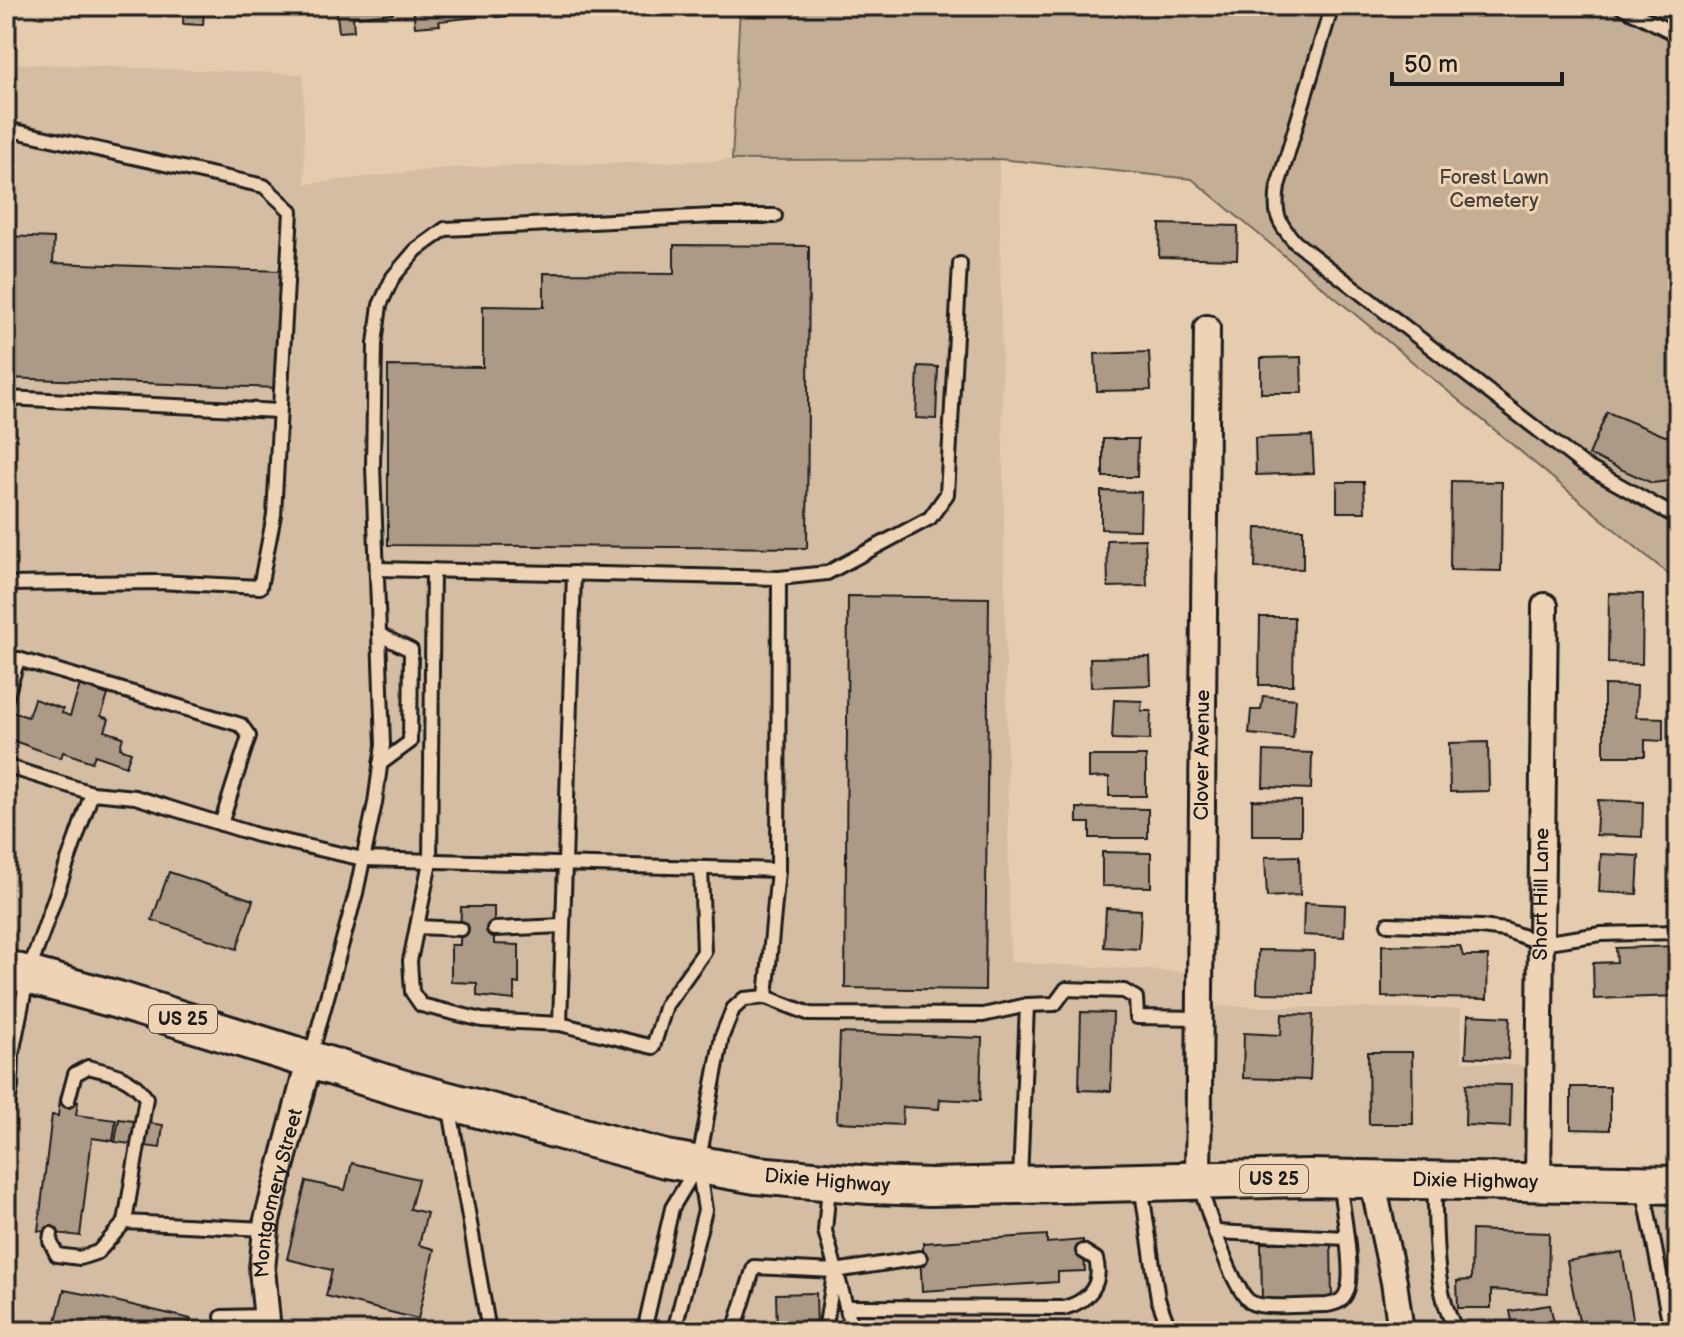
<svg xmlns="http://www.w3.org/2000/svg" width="1684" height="1337" viewBox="0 0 1684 1337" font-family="'Balsamiq Sans',sans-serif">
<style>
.built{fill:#d5bda3}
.green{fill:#c4af96;stroke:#706659;stroke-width:2}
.building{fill:#ad9a86;stroke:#1c1c1c;stroke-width:2}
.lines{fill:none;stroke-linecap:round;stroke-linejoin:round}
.service-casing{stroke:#1c1c1c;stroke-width:18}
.minor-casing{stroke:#1c1c1c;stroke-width:30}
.primary-casing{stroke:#1c1c1c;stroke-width:42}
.service{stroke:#eed3b5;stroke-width:12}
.minor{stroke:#eed3b5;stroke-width:24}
.primary{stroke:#eed3b5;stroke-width:36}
.labels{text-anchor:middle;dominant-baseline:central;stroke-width:6;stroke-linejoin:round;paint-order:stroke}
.shield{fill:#eed3b5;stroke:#5b534a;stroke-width:2}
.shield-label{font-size:18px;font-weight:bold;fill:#1c1c1c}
.park-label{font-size:20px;fill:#46413a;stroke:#eed3b5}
.street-label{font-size:20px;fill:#1c1c1c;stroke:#eed3b5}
</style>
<rect width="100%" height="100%" fill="#e6ccaf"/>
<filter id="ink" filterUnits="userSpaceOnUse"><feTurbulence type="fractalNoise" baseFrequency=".0125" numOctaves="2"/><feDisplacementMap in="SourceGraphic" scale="16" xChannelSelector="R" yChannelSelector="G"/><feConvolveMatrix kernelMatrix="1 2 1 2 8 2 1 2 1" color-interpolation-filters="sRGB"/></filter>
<g filter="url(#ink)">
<path class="built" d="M6,63l297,11 2,110 141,-16 286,-8 267,-1 11,803 190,11v33l261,3 1,52 78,6 -2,115 140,3v146h-1672z"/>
<path class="green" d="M740,6h938v576l-486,-403 -193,-20 -267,1z"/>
<g class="building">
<path d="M71,6h63v7l-22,-1v-5z"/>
<path d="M184,6h34v2h-14l-1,17 -20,-1z"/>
<path d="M336,6h56l1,7 -40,4 1,14 -15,1z"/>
<path d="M413,6h63l1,11 -38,4 1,4 -25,2z"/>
<path d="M495,6h20l1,9 -20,2z"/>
<path d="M1160,224l78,2 -1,33 -78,-2z"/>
<path d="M6,236l48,2 -1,25 228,8 -3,117 -272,-10z"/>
<path d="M674,245l135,1 -2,302 -419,-3v-179l95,1v-61l61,1v-34l130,1z"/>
<path d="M1149,352l2,38 -54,1 -2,-37z"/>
<path d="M1301,357l1,36h-41v-35z"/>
<path d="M918,366l20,1 -2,52 -20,-1z"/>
<path d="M1607,412l58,24 13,-1v45l-26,3 -63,-28z"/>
<path d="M1312,436l2,37 -58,2 -1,-37z"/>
<path d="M1103,439h35l-1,38h-34z"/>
<path d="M1451,481l51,1 -1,89 -51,-1z"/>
<path d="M1337,482h27l1,30h-28z"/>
<path d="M1101,491l40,1 -1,38 -39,-1z"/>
<path d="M1256,528l47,1v40l-48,-1z"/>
<path d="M1145,539l2,47 -39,1 -1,-47z"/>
<path d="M1609,593l34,1 -1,70 -34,-1z"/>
<path d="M848,596l141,2 -4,392 -140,-2z"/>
<path d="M1260,617h34l-1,68h-34z"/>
<path d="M1150,657l1,28 -60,2 -1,-29z"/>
<path d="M80,685l28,10 -7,21 8,3 -4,12 18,6 -3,11 11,4 -5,14 -31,-11 -3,7 -29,-10 -2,6 -55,-20v-28l22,7 6,-18 29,10 -1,4 8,3z"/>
<path d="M1604,685l33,1 -1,31 27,1v23l-18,-1v16h-41z"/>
<path d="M1263,696l33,3 -3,39 -44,-4 2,-24h10z"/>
<path d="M1114,700l28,1 -1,10h10l-1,29 -38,-1z"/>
<path d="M1488,742l1,49 -39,1 -1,-49z"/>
<path d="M1264,751l48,2 -1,36 -48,-2z"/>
<path d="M1089,756h57v40h-37v-19l-20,1z"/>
<path d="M1252,800l49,1v34h-49z"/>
<path d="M1598,800l45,2 -1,35 -46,-2z"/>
<path d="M1077,808l71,1v29h-58v-15h-13z"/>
<path d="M1102,852l49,1v34l-49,-1z"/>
<path d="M1601,854l38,2 -2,38 -38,-2z"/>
<path d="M1299,856l1,39 -33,2 -2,-40z"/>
<path d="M169,872l84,28 -16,49 -85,-29z"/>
<path d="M1304,903l41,2 -1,32 -41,-2z"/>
<path d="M461,907h33v37l25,1v39l-5,-1v17l-37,-4v-13l-26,-1v-37h9z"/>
<path d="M1106,908l35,2 -2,39 -35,-2z"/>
<path d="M1382,945l78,1 3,10h25l-1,43 -105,-2z"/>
<path d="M1678,946v50l-84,3 -1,-36 24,-1 -1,-14z"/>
<path d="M1258,950l56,1 -1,43 -56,-1z"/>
<path d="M1081,1012l32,1 -2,78 -32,-1z"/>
<path d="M1282,1014l31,1 -3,65 -67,-2 1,-45 37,2z"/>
<path d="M1468,1015l42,2 -2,42 -42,-2z"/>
<path d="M840,1033l142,5 -2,63 -40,-2 -1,10 -36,-2 -1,18 -65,-3z"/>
<path d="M1368,1052h44l1,72h-44z"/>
<path d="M1466,1084l45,1 -1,42 -45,-2z"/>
<path d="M1571,1087h39v43l-39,-1z"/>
<path d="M60,1100l18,2 -2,13 40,5 -3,21 -21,-3 -12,98 -42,-5 14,-116 6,1z"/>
<path d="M119,1119l44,6 -3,23 -45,-6z"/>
<path d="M352,1163l66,16 -8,30 17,4 -8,32 15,4 -16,70 -92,-23 6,-26 -45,-11 19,-78 39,9z"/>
<path d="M1472,1230l77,3 -1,60 -57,-3v18h-33l-1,-27 14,-1z"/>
<path d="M1047,1235v8l36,-3 2,31 -27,1v10l-136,9 -2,-39h3v-9z"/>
<path d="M1331,1242l1,57h-70l-1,-56z"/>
<path d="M1622,1252l13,79h-54l-14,-70z"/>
<path d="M64,1290l30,6 97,23 -4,12h-130l-1,-10z"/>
<path d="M816,1293l1,38h-40l-1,-37z"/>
<path d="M1550,1305l6,26h-42l-4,-20z"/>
<path d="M1299,1322h35l3,3h16v6h-84v-6h26z"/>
</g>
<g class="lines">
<g class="service-casing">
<g id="service">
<path d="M1332,6l-54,180c-4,27 -1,36 17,56l287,222 96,54"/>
<path d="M1620,6l58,29"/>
<path d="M6,129l258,57 27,25 -17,304 -14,72 -102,-5 -152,2"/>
<path d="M6,398l273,13"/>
<path d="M378,569l401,9 -1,292 -12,127"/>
<path d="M433,570l-3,292 -20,99 2,31 9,13 61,15 78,4 93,23 13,-42 38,-53 -3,-84"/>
<path d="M779,578l48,-5 103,-55 17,-24 13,-230"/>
<path d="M380,635l31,15 -1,92 -30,22"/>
<path d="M6,660l12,-1 223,66 8,11 -28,88"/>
<path d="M6,699l12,-40"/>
<path d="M6,766l86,27 43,4 122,38 106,24 415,11"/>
<path d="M1388,924l93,3 24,3 36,13 60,-9 76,-2"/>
<path d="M417,927l44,2"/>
<path d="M494,929l69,-3"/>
<path d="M560,1024l14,-451"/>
<path d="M311,1055l45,-162 19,-90 8,-58 -10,-279 2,-122 5,-39 13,-28 23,-27 29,-21 269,-13h61"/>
<path d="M449,1104l40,227"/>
<path d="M6,1111l5,-24 1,-33 16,-80 64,-181"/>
<path d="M1020,1181l7,-176"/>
<path d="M1199,1183c7,23 34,111 53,120 12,6 59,2 75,2 10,-2 17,-4 20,-14 8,-18 -5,-87 -8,-109"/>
<path d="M1434,1184c3,47 -2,106 23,147"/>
<path d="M1141,1185l17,114 12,32"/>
<path d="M829,1186l-4,45 28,100"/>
<path d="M1643,1187l28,144"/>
<path d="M125,1222l141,7"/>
<path d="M1215,1232l132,6"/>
<path d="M51,1234l-1,7 7,14 23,3 18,-6 27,-30 21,-124c-15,-22 -34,-25 -58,-31l-13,7 -7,26"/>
<path d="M846,1307l218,1c24,-7 39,-23 32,-49l-13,-8"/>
<path d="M222,1317l46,-1"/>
<path d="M644,1331l28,-123 24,-40"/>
<path d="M674,1331l31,-121 -7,-45 24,-129 11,-27 11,-10 22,-2 44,17 173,1 44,-10 28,-1 11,-15 58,2 12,7 1,19 62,1"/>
<path d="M734,1331l20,-64 81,4 85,-13"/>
<path d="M825,1331l9,-57"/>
</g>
</g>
<g class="minor-casing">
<g id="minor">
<path d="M1372,1179l22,103 7,49"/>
<path id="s1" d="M1198,1181l9,-853"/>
<path id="s2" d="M1538,1182l7,-576"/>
<path id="s3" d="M268,1331l-6,-62 5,-49 43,-162"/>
</g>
</g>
<g class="primary-casing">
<g id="primary">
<path id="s4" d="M6,969l112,31 286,89 262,70 90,16 114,10 61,2 376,-9 371,7"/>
</g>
</g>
<use href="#service" class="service"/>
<use href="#minor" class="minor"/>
<use href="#primary" class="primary"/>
</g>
</g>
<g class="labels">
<g class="shield">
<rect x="149" y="1005" width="68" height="28" rx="6"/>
<rect x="1240" y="1165" width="68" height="28" rx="6"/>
</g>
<g class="shield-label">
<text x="183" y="1019">US 25</text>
<text x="1274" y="1179">US 25</text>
</g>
<g class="park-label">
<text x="1494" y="178">Forest Lawn<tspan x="1494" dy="23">Cemetery</tspan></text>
</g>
<g class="street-label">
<text stroke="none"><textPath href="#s1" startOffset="426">Clover Avenue</textPath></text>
<text stroke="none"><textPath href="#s2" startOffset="288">Short Hill Lane</textPath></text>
<text stroke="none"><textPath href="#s4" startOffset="850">Dixie Highway</textPath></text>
<text stroke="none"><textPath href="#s4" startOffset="1498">Dixie Highway</textPath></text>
<text stroke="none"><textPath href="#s3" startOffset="140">Montgomery Street</textPath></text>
</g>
</g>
<rect width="1684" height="1337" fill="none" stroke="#eed3b5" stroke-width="32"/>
<rect x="16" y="16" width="1652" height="1305" fill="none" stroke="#1c1c1c" stroke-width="3" filter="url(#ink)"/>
<path d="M1392 72v12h170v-12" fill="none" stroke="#1c1c1c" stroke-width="4"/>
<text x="1404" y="72" font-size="24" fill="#1c1c1c" stroke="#eed3b5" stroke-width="6" paint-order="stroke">50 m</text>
</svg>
